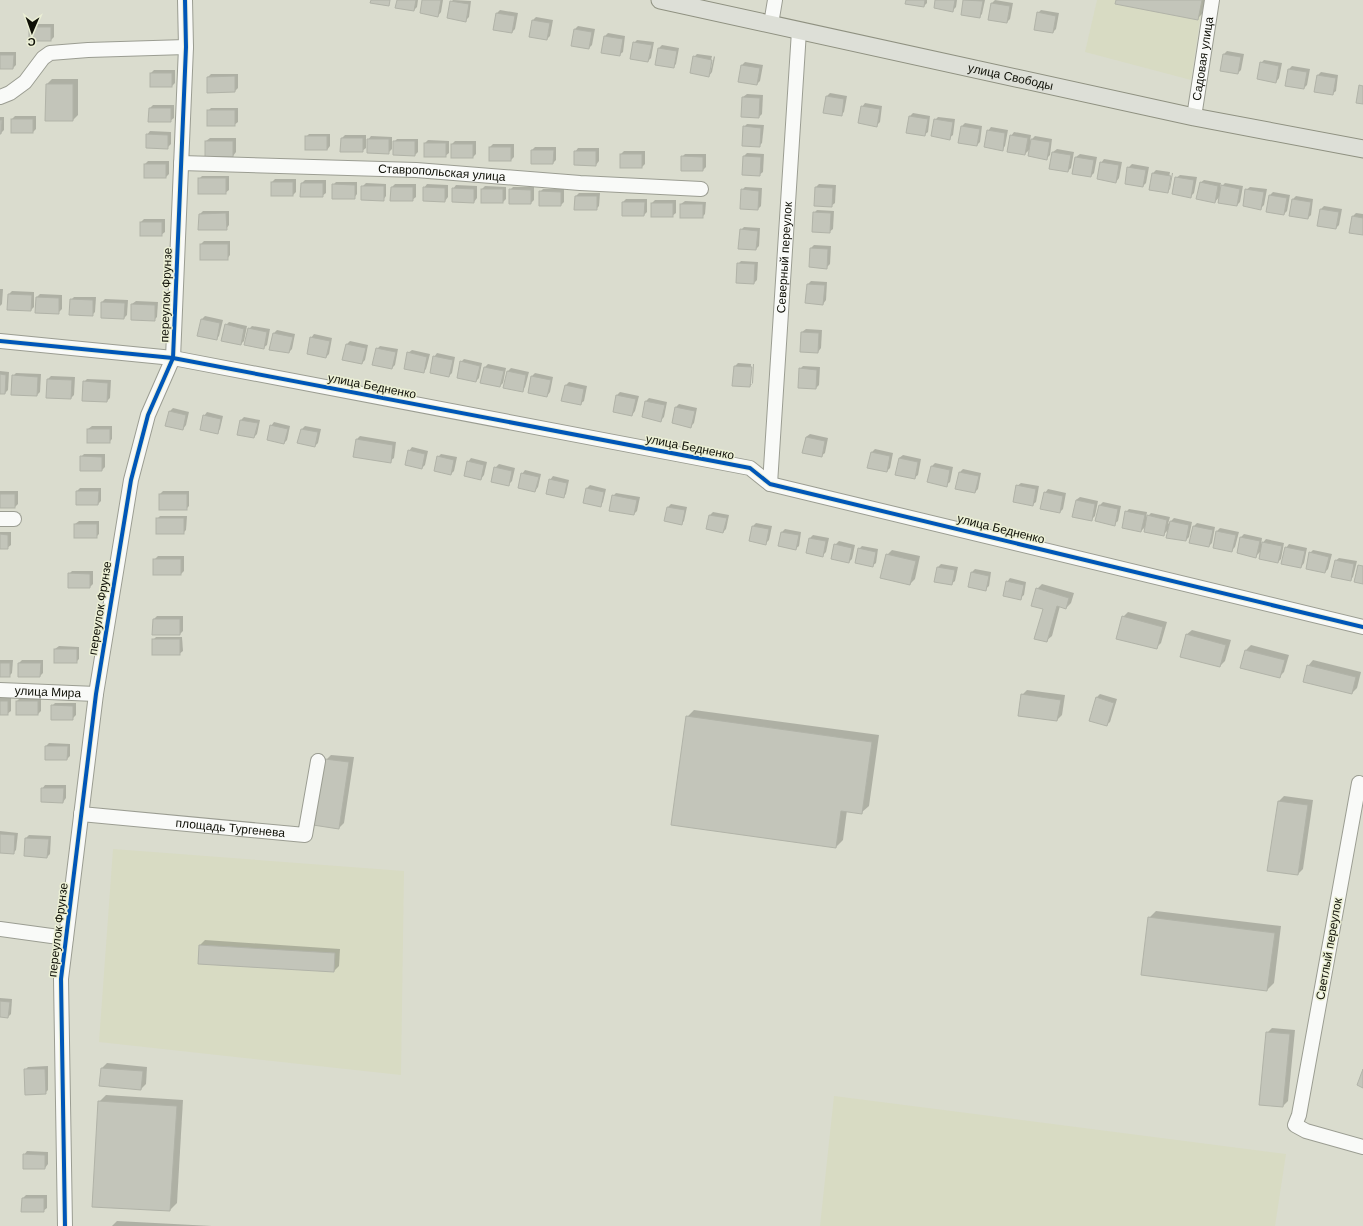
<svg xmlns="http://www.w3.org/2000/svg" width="1363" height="1226" viewBox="0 0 1363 1226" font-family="Helvetica,sans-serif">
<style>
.built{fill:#d8dbc3}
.shadow{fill:#0003}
.building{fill:#c3c5ba;stroke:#b1b3a8}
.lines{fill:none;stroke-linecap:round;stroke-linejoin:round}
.minor-casing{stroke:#9b9d92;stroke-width:16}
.major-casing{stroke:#8f9181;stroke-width:19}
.minor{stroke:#f9faf8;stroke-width:14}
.major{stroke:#dddfd7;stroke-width:17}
.cycleway-casing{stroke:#ebefd5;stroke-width:6}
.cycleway{stroke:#0057b8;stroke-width:4}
.labels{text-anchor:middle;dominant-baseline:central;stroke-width:3;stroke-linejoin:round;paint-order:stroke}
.street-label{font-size:12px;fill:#0f1007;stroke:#ebefd5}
</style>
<rect width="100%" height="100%" fill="#dadcce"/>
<g class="built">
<path d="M1097,0h106l-12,80 -106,-28z"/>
<path d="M113,849l291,22 -3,204 -302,-33z"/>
<path d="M834,1096l452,58 -11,72h-455z"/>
</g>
<g class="shadow">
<path d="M398,0h20l-1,7 -3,3z"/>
<path d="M423,0h20l-2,12 -3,4z"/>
<path d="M453,0l18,1 -2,16 -4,4 -14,-19z"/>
<path d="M907,0h20v3l-3,3z"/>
<path d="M936,0h21l-1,7 -4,4z"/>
<path d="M964,0h21l-3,14 -3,3 -17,-3z"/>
<path d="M995,0l18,3 -3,16 -3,3 -15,-19z"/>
<path d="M1117,0h88l-3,14 -5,5z"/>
<path d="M500,10l18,3 -3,16 -3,3 -18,-3 3,-16z"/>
<path d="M1041,10l18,3 -3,16 -3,3 -15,-19z"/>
<path d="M536,17l17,3 -3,16 -3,3 -14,-19z"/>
<path d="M33,24h21v13l-3,3 -21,-13z"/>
<path d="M578,26l17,3 -3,16 -3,3 -15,-18z"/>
<path d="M608,33l17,3 -2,16 -4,3 -14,-19z"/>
<path d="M637,40l17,2 -3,16 -3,3 -14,-18z"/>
<path d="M662,45l17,3 -3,16 -3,3 -14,-19z"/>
<path d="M1227,51l17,3 -3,16 -3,3 -17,-3 3,-16z"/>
<path d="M0,52h16v13l-3,3h-13z"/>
<path d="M697,54l15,2 -4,17h2l4,-17 1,1 -3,15 -3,4 -15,-19z"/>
<path d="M1264,60l18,3 -3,15 -3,4 -15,-19z"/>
<path d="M745,62l18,3 -3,16 -3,3 -18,-3 3,-16z"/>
<path d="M1292,66l18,3 -3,16 -3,3 -15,-19z"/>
<path d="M154,70h21v13l-3,3 -21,-13z"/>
<path d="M1321,72l17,3 -2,16 -4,3 -14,-19z"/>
<path d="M211,74h27v14l-3,3 -27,-14z"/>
<path d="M52,79h26v36l-5,5 -26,-36z"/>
<path d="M830,93l17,3 -3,16 -3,3 -14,-19z"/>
<path d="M747,94l16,1 -1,19 -3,3 -16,-20z"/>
<path d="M865,103l17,3 -2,16 -4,4 -14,-19z"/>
<path d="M153,105h21v13l-4,3 -20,-13z"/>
<path d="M211,108h27v14l-4,3 -26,-14z"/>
<path d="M913,113l17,3 -2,16 -4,3 -14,-19z"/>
<path d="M15,116h21v13l-3,3 -21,-13z"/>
<path d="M0,117h4v13l-3,3h-1z"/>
<path d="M938,117l17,2 -2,16 -4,3 -14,-18z"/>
<path d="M965,123l17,3 -2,16 -3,3 -15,-19z"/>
<path d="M747,124l17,1 -2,18 -3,3 -15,-19z"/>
<path d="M991,127l17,3 -3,16 -3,4 -14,-19z"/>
<path d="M150,131l21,1v12l-4,4 -20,-13z"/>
<path d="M1014,132l17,3 -1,6 5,-5 17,3 -2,16 -4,4 -16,-10 -5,5 -14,-18z"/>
<path d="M309,134h21v12l-3,4 -21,-13z"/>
<path d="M345,135h21v13l-4,3 -20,-13z"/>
<path d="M371,136l21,1v12l-4,4 -20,-13z"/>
<path d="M210,138h26v14l-3,4 -27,-15z"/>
<path d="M397,139h21v13l-3,3 -21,-13z"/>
<path d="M428,140l21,1v12l-4,3 -20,-13z"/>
<path d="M455,141h21v13l-3,3 -21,-13z"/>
<path d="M493,144h21v13l-3,3 -21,-13z"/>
<path d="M535,147h21v13l-3,3 -21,-13z"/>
<path d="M578,148h21v13l-3,4 -21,-13z"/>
<path d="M1057,149l17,3 -3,16 -3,3 -15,-19z"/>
<path d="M624,151h21v13l-3,3 -21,-13z"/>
<path d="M747,153l17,1 -1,18 -4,3 -15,-19z"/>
<path d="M685,154h21v13l-3,3 -21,-13z"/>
<path d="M1080,154l17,3 -3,16 -3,3 -17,-3 2,-16z"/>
<path d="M1104,159l18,3 -3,16 -3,4 -15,-19z"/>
<path d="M148,161h21v13l-3,3 -21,-13z"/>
<path d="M1132,164l17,3 -3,16 -3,3 -15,-18z"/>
<path d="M1156,170l14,2 -3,18h2l3,-17h1l-3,16 -3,3 -17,-3 3,-16z"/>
<path d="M1180,175l17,2 -3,16 -3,3 -15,-18z"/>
<path d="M202,176h27v14l-4,3 -26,-14z"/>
<path d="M275,179h21v13l-3,3 -21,-13z"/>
<path d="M305,180h21v13l-4,3 -20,-13z"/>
<path d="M1204,180l17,3 -1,5 5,-5 18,3 -3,16 -3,3 -17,-9 -5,6 -15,-19z"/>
<path d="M336,182h21v12l-3,4 -21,-13z"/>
<path d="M366,183l20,1v12l-3,4 -21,-13z"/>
<path d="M395,184h21v13l-4,3 -20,-13z"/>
<path d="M427,184l21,1v12l-3,4 -21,-13z"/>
<path d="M819,184l17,1 -1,18 -4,3 -16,-1 1,-18z"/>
<path d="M456,185l21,1v12l-3,4 -21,-13z"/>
<path d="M485,186l21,1v12l-3,3 -21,-13z"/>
<path d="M513,187h21v13l-3,3 -21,-13z"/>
<path d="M745,187l17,1 -1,18 -3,3 -16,-19z"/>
<path d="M1250,187l17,2 -3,16 -3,3 -15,-18z"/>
<path d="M543,189h21v13l-3,3 -21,-13z"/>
<path d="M1273,192l17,3 -3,16 -3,3 -14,-19z"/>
<path d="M579,193h21l-1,13 -3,3 -20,-13z"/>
<path d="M1296,196l17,3 -2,16 -3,3 -15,-19z"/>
<path d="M626,199h21v13l-3,3 -21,-13z"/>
<path d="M655,200h21v13l-4,3h-20v-13z"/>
<path d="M685,201l21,1 -1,12 -3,3 -21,-13z"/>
<path d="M1324,206l18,3 -3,16 -3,3 -15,-19z"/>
<path d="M817,210l17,1 -1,18 -4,3 -15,-19z"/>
<path d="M203,211h26v14l-3,4 -26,-15z"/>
<path d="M1356,213l7,1v20l-10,-18z"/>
<path d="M144,219h21v13l-4,3h-20v-13z"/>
<path d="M744,227l16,1 -1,18 -3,3 -15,-19z"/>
<path d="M204,241h26v14l-3,4h-26v-15z"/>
<path d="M814,245l17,1 -1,18 -4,4 -15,-20z"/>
<path d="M741,261l17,1 -1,18 -3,3 -16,-19z"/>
<path d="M811,281l16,1 -1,18 -3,4 -15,-20z"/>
<path d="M0,289h3l-1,15 -2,2z"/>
<path d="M12,291l22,1v15l-3,3 -22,-16z"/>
<path d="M40,294l22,1v14l-4,4 -22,-1 1,-15z"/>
<path d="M74,297h22l-1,15 -3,3 -21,-15z"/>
<path d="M105,299l23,1 -1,15 -3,3 -22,-16z"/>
<path d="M136,301l22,1 -1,15 -3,3 -22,-16z"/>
<path d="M205,316l18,4 -4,16 -3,3 -15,-19z"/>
<path d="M229,322l18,4 -3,15 -3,3 -15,-19z"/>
<path d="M252,326l18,3 -3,16 -4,3 -14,-19z"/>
<path d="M806,329l16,1 -1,18 -3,4 -16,-20z"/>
<path d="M277,330l18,4 -3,15 -3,3 -15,-19z"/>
<path d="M314,334l18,4 -3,16 -3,3 -15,-19z"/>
<path d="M350,341l18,4 -3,15 -3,3 -15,-19z"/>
<path d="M380,346l18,3 -3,16 -3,3 -15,-19z"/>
<path d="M412,350l18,4 -4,15 -3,3 -15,-19z"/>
<path d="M437,353l18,4 -3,16 -3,3 -15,-19z"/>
<path d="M464,359l18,4 -3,15 -3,3 -15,-19z"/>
<path d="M738,363l13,1 -1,20h2l1,-20h1l-1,19 -3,3 -15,-20z"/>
<path d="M488,364l18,4 -3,15 -3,3 -15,-19z"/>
<path d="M803,366l17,1 -1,18 -3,3 -16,-19z"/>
<path d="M511,368l18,4 -4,15 -3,4 -15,-19z"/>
<path d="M0,371l9,1 -1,18 -3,3h-5z"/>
<path d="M16,373l25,1 -1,18 -3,3 -24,-19z"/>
<path d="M535,373l18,4 -3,15 -3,4 -15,-20z"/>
<path d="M51,376l24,1 -1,18 -3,3 -24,-1 1,-18z"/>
<path d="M87,379l24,1 -1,18 -3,3 -23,-19z"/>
<path d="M569,382l18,4 -3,15 -4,3 -18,-3 4,-16z"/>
<path d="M620,392l19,4 -4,15 -3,4 -15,-20z"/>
<path d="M649,398l18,4 -3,15 -3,3 -15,-19z"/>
<path d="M679,404l18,4 -3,15 -3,3 -18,-3 3,-16z"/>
<path d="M173,408l16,4 -3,13 -3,4 -14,-17z"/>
<path d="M207,412l16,4 -3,13 -3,4 -13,-17z"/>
<path d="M244,417l16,3 -3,14 -3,3 -13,-17z"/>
<path d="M274,422l16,4 -3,14 -3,3 -13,-17z"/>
<path d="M92,426h20v13l-3,3 -21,-13z"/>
<path d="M305,426l16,3 -3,14 -3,3 -13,-17z"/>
<path d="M810,434l18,4 -3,15 -4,3 -18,-3 3,-16z"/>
<path d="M360,436l36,6 -2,16 -4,3 -33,-22z"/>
<path d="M412,447l16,4 -3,14 -3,3 -13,-17z"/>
<path d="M875,449l18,4 -3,15 -3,3 -19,-3 4,-16z"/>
<path d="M84,454h21v13l-3,3h-21v-13z"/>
<path d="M441,454l16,3 -3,14 -3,3 -13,-17z"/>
<path d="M903,455l18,4 -3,16 -4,3 -15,-20z"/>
<path d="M471,458l16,4 -3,13 -3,4 -13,-17z"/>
<path d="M935,463l18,4 -3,15 -4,3 -14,-19z"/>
<path d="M499,464l16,4 -3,13 -4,4 -13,-17z"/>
<path d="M963,469l18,4 -3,16 -3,3 -15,-20z"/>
<path d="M525,470l16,4 -3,13 -3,4 -13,-17z"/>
<path d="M553,476l16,4 -3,14 -3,3 -13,-17z"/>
<path d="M1021,483l18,3 -3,16 -4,3 -15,-19z"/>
<path d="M590,485l16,4 -3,13 -3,4 -13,-18z"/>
<path d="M80,488h21v13l-3,3h-21v-13z"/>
<path d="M1048,489l18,4 -3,16 -3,3 -15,-19z"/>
<path d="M0,491h18v13l-3,3h-15z"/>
<path d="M163,491h26v15l-3,3 -26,-15z"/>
<path d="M616,493l24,4 -3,14 -3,3 -21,-18z"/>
<path d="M1080,497l18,4 -3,15 -4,4 -15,-20z"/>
<path d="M1103,502l18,4 -3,15 -4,3 -14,-19z"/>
<path d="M671,504l16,3 -3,14 -3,3 -16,-3 3,-14z"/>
<path d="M1129,509l18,3 -1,6 5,-5 19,4 -2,7 6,-6 18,4 -3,15 -3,3 -17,-11 -6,6 -17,-9 -5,5 -15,-19z"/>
<path d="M713,512l16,3 -3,14 -3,3 -16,-3 3,-14z"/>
<path d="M160,516h27l-1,14 -3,3 -26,-14z"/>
<path d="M79,521h20v13l-3,3 -21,-13z"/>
<path d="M756,523l16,3 -3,14 -3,3 -13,-17z"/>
<path d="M1197,523l18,4 -3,16 -3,3 -15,-20z"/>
<path d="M1220,528l19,4 -4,15 -3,3 -15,-19z"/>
<path d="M785,529l16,3 -2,14 -4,3 -16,-3 3,-14z"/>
<path d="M0,532h11v13l-4,3h-7z"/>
<path d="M1244,534l18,4 -1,7 5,-6 18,4 -3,16 -3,3 -17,-11 -5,5 -18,-3 3,-16z"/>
<path d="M813,535l16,3 -3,14 -3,3 -13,-17z"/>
<path d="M839,541l16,4 -3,14 -3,3 -14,-17z"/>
<path d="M1289,544l18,4 -3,15 -3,4 -15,-19z"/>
<path d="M862,546l16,3 -2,14 -4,3 -13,-17z"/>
<path d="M892,550l28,6 -5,23 -5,5 -23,-29z"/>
<path d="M1313,550l19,4 -4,15 -3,3 -15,-19z"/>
<path d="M158,556h26v15l-3,3 -27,-14z"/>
<path d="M1339,558l18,3 -4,16 -3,3 -15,-19z"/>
<path d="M941,564l17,3 -3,14 -4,3 -16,-3 3,-14z"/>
<path d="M975,569l16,3 -2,14 -4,3 -13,-17z"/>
<path d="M72,571h21v13l-3,3 -21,-13z"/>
<path d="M1010,578l16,4 -2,13 -4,3 -13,-16z"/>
<path d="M1042,584l32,9 -3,10 -5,5 -6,-2 -8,30 -6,5 -2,-33 -7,-19z"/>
<path d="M1128,612l39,10 -6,21 -5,5 -33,-31z"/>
<path d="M157,616h26v15l-3,3h-27l1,-15z"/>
<path d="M1192,630l39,10 -6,21 -5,5 -34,-31z"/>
<path d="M156,637h26l1,14 -4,3 -26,-14z"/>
<path d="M1251,645l38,10 -5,17 -5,5 -37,-10 4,-17z"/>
<path d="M59,646l20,1v12l-3,3 -21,-13z"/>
<path d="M0,660h13l-1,13 -3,3h-9z"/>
<path d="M22,660h21v13l-3,3h-21v-13z"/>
<path d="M1313,660l48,12 -4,16 -5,5 -44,-27z"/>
<path d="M1027,690l38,5 -3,20 -5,5 -35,-25z"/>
<path d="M1100,694l17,5 -7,23 -4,3 -9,-28z"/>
<path d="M0,698h11v13l-4,3h-7z"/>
<path d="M20,698h21v13l-3,3h-21v-13z"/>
<path d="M55,703h21v12l-4,4 -20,-13z"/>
<path d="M694,710l185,25 -10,71 -7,6 -15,-2 -4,30 -7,7 -149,-130z"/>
<path d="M49,743l21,1v12l-3,3 -21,-13z"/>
<path d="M331,755l23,2 -10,66 -5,5 -13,-68z"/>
<path d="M45,785h21v13l-3,4 -21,-13z"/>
<path d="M1284,796l29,4 -10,69 -5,5 -29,-4 10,-69z"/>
<path d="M0,831l18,2 -2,17 -3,3 -13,-1z"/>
<path d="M29,835l22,1 -1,18 -3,3 -22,-2 1,-17z"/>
<path d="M1156,911l125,15 -7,57 -7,7 -118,-72z"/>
<path d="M205,940l135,9 -1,17 -5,5 -134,-26z"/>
<path d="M0,998l12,1 -1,15 -3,3 -8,-1z"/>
<path d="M1272,1028l23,2 -7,71 -5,5 -16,-73z"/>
<path d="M107,1063l40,4 -1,17 -5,5 -39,-21z"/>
<path d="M48,1066v24l-3,3 -20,-23 3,-3z"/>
<path d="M106,1095l77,5 -6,103 -7,7 -71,-108z"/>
<path d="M27,1151l21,1v12l-3,4 -21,-13z"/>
<path d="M26,1195h21v13l-4,3 -20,-13z"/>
<path d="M117,1221l95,5h-100z"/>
</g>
<g class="building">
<path d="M371,0h19l-1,6 -19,-3z"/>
<path d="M397,0h19l-2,11 -19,-3z"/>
<path d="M422,0h19l-3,17 -18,-4z"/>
<path d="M906,0h19l-1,7 -19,-3z"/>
<path d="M935,0h20l-2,12 -19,-4z"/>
<path d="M963,0l20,1 -3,17 -19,-3z"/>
<path d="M1116,0h86l-4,20 -83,-16z"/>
<path d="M450,1l19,3 -3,18 -19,-4z"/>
<path d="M991,3l19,3 -3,17 -19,-3z"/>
<path d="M1037,12l19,4 -3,17 -19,-3z"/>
<path d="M496,13l19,3 -3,17 -19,-3z"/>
<path d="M532,20l18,3 -3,17 -18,-3z"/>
<rect x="29" y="27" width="22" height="14"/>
<path d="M574,29l18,3 -3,17 -18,-3z"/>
<path d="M604,36l19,3 -3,17 -19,-3z"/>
<path d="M633,42l19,3 -4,17 -18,-3z"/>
<path d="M658,48l19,3 -3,17 -19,-3z"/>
<path d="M1223,54l18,3 -3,17 -18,-3z"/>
<path d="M0,55h14l-1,14h-13z"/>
<path d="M693,56l19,4 -3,17 -19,-4z"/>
<path d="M1260,62l19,4 -3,17 -19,-4z"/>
<path d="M741,65l19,3 -3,17 -19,-3z"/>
<path d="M1288,69l19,3 -3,17 -19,-3z"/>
<rect x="150" y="73" width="22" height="14"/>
<path d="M1317,75l19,3 -3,17 -19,-3z"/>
<path d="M235,76v16l-28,1v-16z"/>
<path d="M46,84h27v37h-28z"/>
<path d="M1359,85l4,1v18l-7,-1z"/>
<path d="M826,96l18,3 -2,17 -19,-3z"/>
<path d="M742,97l18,1 -1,20 -18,-1z"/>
<path d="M861,106l19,3 -3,18 -19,-4z"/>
<path d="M149,108h22v14h-23z"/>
<rect x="207" y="110" width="28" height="16"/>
<path d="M909,116l19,3 -3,17 -19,-3z"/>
<rect x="11" y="119" width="22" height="14"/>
<path d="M934,119l19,3 -3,18 -19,-4z"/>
<path d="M0,120h2l-1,14h-1z"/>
<path d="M743,126l18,2 -1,19 -18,-1z"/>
<path d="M961,126l19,3 -3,17 -19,-3z"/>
<path d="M987,130l18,3 -2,18 -19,-4z"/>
<path d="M146,134l22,1v14l-22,-1z"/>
<path d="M1010,135l18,3 -3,17 -18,-3z"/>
<rect x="305" y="136" width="22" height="14"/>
<path d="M341,138h22v14h-23z"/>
<path d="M367,139h22v15l-22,-1z"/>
<path d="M1031,139l19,3 -3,18 -19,-4z"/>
<rect x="205" y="141" width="28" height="16"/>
<path d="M393,141h22v15l-22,-1z"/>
<rect x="424" y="143" width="22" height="14"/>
<rect x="451" y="144" width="22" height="14"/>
<rect x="489" y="147" width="22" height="14"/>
<path d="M531,150h23l-1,14h-22z"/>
<path d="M574,151h22v15l-22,-1z"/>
<path d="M1052,152l19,3 -3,17 -19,-3z"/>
<rect x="620" y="154" width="22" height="14"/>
<path d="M681,156l22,1v14h-22z"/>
<path d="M743,156l18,1 -1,19 -18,-1z"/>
<path d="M1075,157l19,3 -3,17 -19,-3z"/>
<path d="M1100,162l19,3 -3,18 -19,-4z"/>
<rect x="144" y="164" width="22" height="14"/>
<path d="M1127,167l19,3 -3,17 -18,-3z"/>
<path d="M1152,173l19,3 -3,17 -19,-3z"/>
<path d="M1175,177l19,3 -3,18 -19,-4z"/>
<rect x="198" y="178" width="28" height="16"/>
<rect x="271" y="182" width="22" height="14"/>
<path d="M1200,182l18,4 -3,17 -19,-4z"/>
<path d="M301,183h22v14h-23z"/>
<path d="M332,184l23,1v14h-23z"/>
<path d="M1221,185l19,4 -3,17 -19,-3z"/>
<path d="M361,186h23v15l-23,-1z"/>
<path d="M391,187h22v14h-23z"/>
<path d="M423,187l22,1v14l-22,-1z"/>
<path d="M815,187l18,1 -1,19 -18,-1z"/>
<path d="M452,188l22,1v14l-22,-1z"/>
<rect x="481" y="189" width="22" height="14"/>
<path d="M509,189l22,1v14h-22z"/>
<path d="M741,189l18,2 -1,19 -18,-1z"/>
<path d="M1245,189l19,3 -3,18 -18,-4z"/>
<path d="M539,191l22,1v14h-22z"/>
<path d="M1269,195l18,3 -3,17 -18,-3z"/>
<path d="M575,196h22v14h-23z"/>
<path d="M1292,199l19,3 -3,17 -19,-3z"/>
<path d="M622,202h23l-1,14h-22z"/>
<rect x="651" y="203" width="22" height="14"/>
<rect x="680" y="204" width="23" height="14"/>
<path d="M1320,209l19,3 -3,17 -19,-3z"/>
<path d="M813,212l18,1 -1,20 -18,-1z"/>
<path d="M226,213l1,17h-29l1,-16z"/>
<path d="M1352,216l11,2v17l-14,-2z"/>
<rect x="140" y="222" width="22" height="14"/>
<path d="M740,229l18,2 -2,19 -18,-1z"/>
<rect x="200" y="244" width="28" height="16"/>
<path d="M810,248l18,1 -1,20 -18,-2z"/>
<path d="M737,263l18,1 -1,20 -18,-1z"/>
<path d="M807,284l18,1 -2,20 -18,-2z"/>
<path d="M8,294l24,1 -1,16 -24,-1z"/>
<path d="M36,297l23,1v16l-24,-1z"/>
<path d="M70,299l23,1v16l-24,-1z"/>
<path d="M101,302l24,1 -1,16 -23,-1z"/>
<path d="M131,304l24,1v16l-24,-1z"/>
<path d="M201,319l19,4 -3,17 -20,-4z"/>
<path d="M225,324l19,5 -3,16 -20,-4z"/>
<path d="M248,328l19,4 -3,17 -20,-4z"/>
<path d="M801,332l18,1 -1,20 -18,-1z"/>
<path d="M273,333l20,4 -4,16 -20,-3z"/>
<path d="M310,337l20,4 -4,17 -19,-4z"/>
<path d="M346,344l20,4 -4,16 -20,-4z"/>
<path d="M376,348l20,4 -4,17 -20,-4z"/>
<path d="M407,352l20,5 -3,16 -20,-4z"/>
<path d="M433,356l20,4 -4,17 -19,-4z"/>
<path d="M460,361l20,5 -4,16 -19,-4z"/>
<path d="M734,366l18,1 -2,20 -18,-1z"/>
<path d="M484,367l20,4 -4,16 -20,-4z"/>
<path d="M799,368l18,2 -1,19 -18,-1z"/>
<path d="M507,371l19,4 -3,17 -20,-4z"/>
<path d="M0,374l6,1 -1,19h-5z"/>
<path d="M12,375l26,2 -1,19 -26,-1z"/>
<path d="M531,376l20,4 -4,17 -19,-4z"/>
<path d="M47,379l25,1 -1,19 -25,-1z"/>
<path d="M83,381l25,2 -1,19 -25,-1z"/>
<path d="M565,385l19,4 -3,16 -20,-4z"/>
<path d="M616,395l20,4 -4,17 -19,-4z"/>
<path d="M645,401l20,4 -4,17 -19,-5z"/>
<path d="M675,407l20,4 -4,17 -19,-5z"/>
<path d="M169,411l17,4 -3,15 -18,-4z"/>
<path d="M203,415l18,4 -3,15 -18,-4z"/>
<path d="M240,420l18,3 -4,15 -17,-3z"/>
<path d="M270,425l18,4 -4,15 -17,-4z"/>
<rect x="87" y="429" width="23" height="14"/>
<path d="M301,429l17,3 -3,15 -18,-4z"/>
<path d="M806,437l19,4 -3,16 -20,-4z"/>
<path d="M356,439l37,6 -2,18 -38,-6z"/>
<path d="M408,450l17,4 -3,15 -17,-4z"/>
<path d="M871,452l19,4 -3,16 -20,-4z"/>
<path d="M80,456l22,1v14h-22z"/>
<path d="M437,456l17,4 -3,15 -17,-4z"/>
<path d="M899,458l19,4 -3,17 -20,-4z"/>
<path d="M467,461l17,4 -3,15 -17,-4z"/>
<path d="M931,466l19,4 -3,17 -20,-5z"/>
<path d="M494,467l18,4 -3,15 -18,-4z"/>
<path d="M959,472l20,4 -4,17 -20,-4z"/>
<path d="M521,473l18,4 -4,15 -17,-4z"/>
<path d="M549,479l18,4 -3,15 -18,-4z"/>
<path d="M1016,485l20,4 -3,17 -20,-4z"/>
<path d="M586,488l18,4 -3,15 -18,-4z"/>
<path d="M76,491h23l-1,14h-22z"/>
<path d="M1044,492l19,4 -3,17 -20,-4z"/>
<rect x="0" y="494" width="15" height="14"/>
<rect x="159" y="494" width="28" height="16"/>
<path d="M612,495l25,5 -3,15 -25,-4z"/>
<path d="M1076,500l19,4 -3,17 -20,-4z"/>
<path d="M1099,505l19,4 -3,17 -20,-5z"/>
<path d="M667,507l18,3 -3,15 -18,-4z"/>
<path d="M1125,511l20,4 -4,17 -19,-4z"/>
<path d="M709,515l18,3 -4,15 -17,-4z"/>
<path d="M1147,515l20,5 -3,16 -20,-4z"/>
<rect x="156" y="518" width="28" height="16"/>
<path d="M1170,521l19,4 -3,16 -20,-3z"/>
<rect x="74" y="524" width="23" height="14"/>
<path d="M752,526l17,3 -3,16 -17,-4z"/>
<path d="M1193,526l20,4 -4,17 -20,-4z"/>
<path d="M1216,531l20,4 -4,17 -19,-4z"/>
<path d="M781,532l18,3 -3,15 -18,-4z"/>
<path d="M0,534l8,1v14h-8z"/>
<path d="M1240,537l20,4 -4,17 -19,-5z"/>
<path d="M809,538l17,3 -3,16 -17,-4z"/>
<path d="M1262,542l20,4 -4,17 -19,-4z"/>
<path d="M834,544l18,4 -3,15 -18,-4z"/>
<path d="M1285,547l20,4 -4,17 -20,-4z"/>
<path d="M858,548l18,4 -3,15 -18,-4z"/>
<path d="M1309,552l20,5 -4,16 -19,-4z"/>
<path d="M886,554l30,7 -6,24 -30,-7z"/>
<rect x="153" y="559" width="28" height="16"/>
<path d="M1335,560l19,4 -3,17 -20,-4z"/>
<path d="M1358,565l5,1v18l-9,-2z"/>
<path d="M937,567l18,3 -3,15 -18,-3z"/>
<path d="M971,572l18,4 -3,15 -18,-4z"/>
<path d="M68,573l22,1v14h-22z"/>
<path d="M1006,581l18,4 -3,15 -18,-4z"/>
<path d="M1036,588l33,10 -3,11 -9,-3 -10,36 -13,-3 9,-30 -12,-3z"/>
<path d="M1122,616l41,11 -6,22 -41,-10z"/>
<path d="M153,619h27v16h-28z"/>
<path d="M1186,634l40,11 -6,22 -40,-10z"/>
<rect x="152" y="639" width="28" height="16"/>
<rect x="54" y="649" width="23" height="14"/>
<path d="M1245,650l40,10 -5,18 -40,-10z"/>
<rect x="0" y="663" width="10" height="14"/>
<path d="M18,663h23l-1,14h-22z"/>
<path d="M1307,665l49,12 -4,17 -49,-12z"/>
<path d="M1021,694l40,6 -4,21 -39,-5z"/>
<path d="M1096,697l18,6 -7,23 -18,-5z"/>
<rect x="0" y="701" width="8" height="14"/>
<rect x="16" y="701" width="22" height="14"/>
<path d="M51,705l22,1v14h-22z"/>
<path d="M686,716l186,26 -10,72 -21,-3 -5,37 -165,-23z"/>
<path d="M45,746h23l-1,14h-22z"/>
<path d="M325,759l24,3 -10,67 -26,-4z"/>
<path d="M41,788h23l-1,15 -22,-1z"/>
<path d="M1278,801l30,4 -10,70 -31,-4z"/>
<path d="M0,834l15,1 -1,19 -14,-1z"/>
<path d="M25,838l24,1 -2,19 -23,-2z"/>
<path d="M1148,917l127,16 -8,58 -126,-16z"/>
<path d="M199,945l136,8 -1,19 -136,-8z"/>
<path d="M0,1001l10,1 -2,16 -8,-1z"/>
<path d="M1266,1032l24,2 -7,73 -24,-2z"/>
<path d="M101,1068l42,3 -2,19 -42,-4z"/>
<path d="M24,1069h21l1,25 -21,1z"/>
<path d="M1363,1069v19l-6,-3z"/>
<path d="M98,1101l79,5 -7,105 -78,-4z"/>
<path d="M23,1154l22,1v14h-22z"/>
<path d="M22,1198h22v14h-23z"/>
</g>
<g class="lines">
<g class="minor-casing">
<g id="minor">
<path d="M771,24l4,-24"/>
<path d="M0,97l10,-4 15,-11 18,-24 7,-5 38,-3 98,-3"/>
<path id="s1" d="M1194,117l18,-117"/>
<path id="s2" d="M181,163l235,7 164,13 121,6"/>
<path d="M0,341l173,17 577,110 20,16 593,143"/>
<path id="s3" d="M770,484l29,-453"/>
<path d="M0,519h14"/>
<path id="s4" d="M0,690l96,4"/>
<path d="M1359,783l-60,332 -4,10 11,6 57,16"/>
<path id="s5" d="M81,814l224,21 13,-74"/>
<path d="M0,929l66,9"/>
<path d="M65,1226l-4,-247 35,-285 35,-214 17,-65 25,-57 13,-311 -1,-47"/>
</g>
</g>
<g class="major-casing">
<g id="major">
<path id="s6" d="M660,0l534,117 169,32"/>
</g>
</g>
<use href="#minor" class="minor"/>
<use href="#major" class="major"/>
<g class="cycleway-casing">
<g id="cycleway">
<path d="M0,341l173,17 577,110 20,16 593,143"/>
<path d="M65,1226l-4,-247 35,-285 35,-214 17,-65 25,-57 13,-311 -1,-47"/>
</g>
</g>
<use href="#cycleway" class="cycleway"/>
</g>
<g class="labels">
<g class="street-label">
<text stroke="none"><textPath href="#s1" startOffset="59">Садовая улица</textPath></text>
<text stroke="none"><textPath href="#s6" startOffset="359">улица Свободы</textPath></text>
<text stroke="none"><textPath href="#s2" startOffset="261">Ставропольская улица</textPath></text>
<text stroke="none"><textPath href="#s3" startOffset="227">Северный переулок</textPath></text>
<text transform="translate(166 295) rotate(-88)">переулок Фрунзе</text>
<text transform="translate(372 386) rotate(11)">улица Бедненко</text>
<text transform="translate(690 447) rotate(11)">улица Бедненко</text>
<text transform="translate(1001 529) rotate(14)">улица Бедненко</text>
<text transform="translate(100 608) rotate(-81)">переулок Фрунзе</text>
<text stroke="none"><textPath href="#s4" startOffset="48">улица Мира</textPath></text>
<text stroke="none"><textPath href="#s5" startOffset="150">площадь Тургенева</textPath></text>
<text transform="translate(58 930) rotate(-83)">переулок Фрунзе</text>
<text transform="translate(1329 949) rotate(-80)">Светлый переулок</text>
</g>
</g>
<g transform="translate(32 32) rotate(182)" stroke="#ebefd5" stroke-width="3" paint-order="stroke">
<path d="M0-3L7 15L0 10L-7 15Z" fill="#0f1007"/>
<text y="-6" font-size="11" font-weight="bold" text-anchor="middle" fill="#0f1007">С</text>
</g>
</svg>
